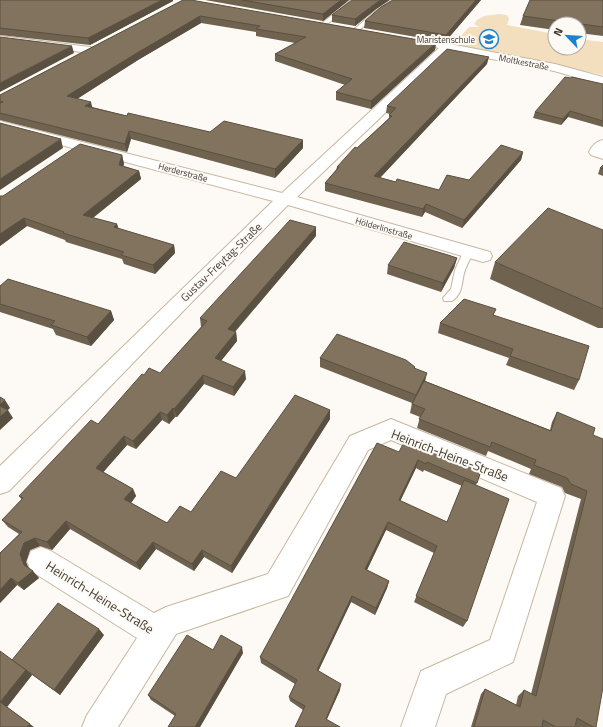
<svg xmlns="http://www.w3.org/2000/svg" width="603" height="727" viewBox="0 0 603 727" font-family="'Titillium Web',sans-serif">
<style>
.green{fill:#f3debe}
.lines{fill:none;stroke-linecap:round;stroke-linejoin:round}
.lane-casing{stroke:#c7b7a0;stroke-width:2}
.street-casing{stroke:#c7b7a0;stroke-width:2}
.lane{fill:#fff;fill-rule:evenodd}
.street{fill:#fff;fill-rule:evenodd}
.wall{fill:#6f6350;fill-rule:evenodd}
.shaded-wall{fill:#5a5041}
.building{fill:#81735d;stroke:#5a5041}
.labels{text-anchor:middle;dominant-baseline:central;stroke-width:4;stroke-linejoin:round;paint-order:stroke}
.far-poi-label{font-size:9px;fill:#3d372e;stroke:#fdfaf5;text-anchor:end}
.far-street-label{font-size:9px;fill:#3d372e;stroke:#fdfaf5}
.street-label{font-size:11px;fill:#3d372e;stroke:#fdfaf5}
.near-street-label{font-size:13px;fill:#3d372e;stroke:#fdfaf5}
</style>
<rect width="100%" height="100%" fill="#fdfaf5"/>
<path class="green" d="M499,14l8,1 2,4 -2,6 48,9v14h24v-9l24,3v33l-146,-30 2,-7 10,-11h10l-5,-3 3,-4 7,-4z"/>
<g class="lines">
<g class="lane-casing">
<g id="lane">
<path d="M351,0h6l-32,26h-4v-2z"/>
<path d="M393,0h7l-20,13 -23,19h-4v-2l23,-19z"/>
<path d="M468,249l5,3c-2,6 -6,12 -8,18 -4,11 -1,23 -13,31h-8l-1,-3 8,-9 4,-19 9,-20z"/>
</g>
</g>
<g class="street-casing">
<g id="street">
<path d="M0,36l90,11 4,1 2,2 -2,2 -4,1 -90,-11z"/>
<path d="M434,41l121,23 48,13v8l-49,-14 -104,-20 -153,146 193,55 2,4 -2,4 -7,2 -7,-2 -188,-55 -96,97 -183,189 -9,3v-28l273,-265 -273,-72v-8l282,72 157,-145 -9,-2 -2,-2 2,-2z"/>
<path d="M603,140v19l-12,-4 -2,-3c3,-6 7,-11 14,-12z"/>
<path d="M391,419l170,69 4,8 -52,166 -67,32 -11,33h-34l20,-56 69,-31 47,-138 -146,-62 -23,10 -80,146 -112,38 -58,93h-36l5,-12 50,-77 -106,-67 -4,-10 4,-10 10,-4 10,4 103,62 12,-6 102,-33 82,-138z"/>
</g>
</g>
<use href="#lane" class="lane"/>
<use href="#street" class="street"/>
</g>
<g class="wall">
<path d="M0,0h173v1l-83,44 -90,-10z"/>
<path d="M183,0l253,43 -1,7 -64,59 -35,-9v-8l9,-7 -70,-24v-7l20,-11 -39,-7v-4l-55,-9 -63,37 -61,39 15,8 35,9 83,16 93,8v8l-28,30 -144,-39 -4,13 -127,-32v-25z"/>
<path d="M205,0h144l-26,21z"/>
<path d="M393,0h88l-36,42 -81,-14 1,-7z"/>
<path d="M603,0v36l-24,-3v-9h-24v6l-35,-5 3,-9z"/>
<path d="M375,10l-20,16 -23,-4v-7z"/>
<path d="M487,64l-107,114 16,4 43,8 30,-10 54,-28 -2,8 -59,68 -37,-16 -3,5 -97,-26v-8l11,-13 1,-3 52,-49v-3l1,-1 -4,-1 1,-7z"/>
<path d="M603,84v43l-35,-10 -7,8 -28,-7 2,-6z"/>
<path d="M122,155l2,9 -1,2 16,5 2,8 -48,39 24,6 1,5 56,16 1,8 -20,21 -31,-10 -2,-5 -56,-17 -1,-2 -38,-14 -27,20v-50h3z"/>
<path d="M603,165v11l-5,-2 2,-6z"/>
<path d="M603,230v98h-5l-108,-49 5,-17z"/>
<path d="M316,236l-81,96h1l1,9 -16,20 25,18 -12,17 -30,-12 -27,33h-2l-6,7 -7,-4 -26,29 -9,-4 -24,27 30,17 3,7 -5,7 36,20 24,-11 45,-34 94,-68v9l-98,154 -28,-16 -10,14 -38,-22 -16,21 -70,-41 -18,21 -12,-4 -10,4 -4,12 2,5 11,11 -15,12 -7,-5 -17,18v-50l19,-19 -11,-7 -6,-7 20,-20 -3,-4 79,-72 46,-49 16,-2 41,-46 -1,-9z"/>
<path d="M457,258l-3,10 -13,24 -54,-18 1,-9z"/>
<path d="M0,286l111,25 3,9 -23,26 -35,-11 -3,-6 -53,-17z"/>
<path d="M494,315l85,65 -5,10 -68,-25 3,-7 -71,-25 2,-10z"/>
<path d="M320,358l95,9v2l10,12 125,49 2,-8 5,-10 36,23 3,292h-20l-1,-1v1h-104l10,-33 4,-5 31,16 2,-9 6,-6 7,4 50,-195 -16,-6 -3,-6 -33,-13 2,-5 -43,-18 -2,5 -69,-28 3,-11 -10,-4 2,-10 -92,-36z"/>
<path d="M399,452l82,19 -5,14 -9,136 -4,6 -49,-25 20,-49 -48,-23 -19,40 22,11 -2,7 -12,27 -24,-13 -33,69 22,19 -13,29 -24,-9 -13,-9 -1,-4 6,-13 -34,-21 -1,-6zM416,468l7,4 1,-2 38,16 -15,36 -47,-21z"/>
<path d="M104,635l-44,60 -30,-22 2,2 -25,32 -7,20 16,-64z"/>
<path d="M213,650l30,3 -43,74h-32l7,-11 -24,-16 -3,-5z"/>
</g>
<g class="shaded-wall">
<path d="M162,0h11v1l-83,44 -2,-7z"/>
<path d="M341,0h8l-26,21v-7z"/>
<path d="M381,0h9l-15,10 -20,16v-7l21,-16z"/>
<path d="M476,0h5l-36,42 1,-7z"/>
<path d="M200,16l1,7 -63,37 -69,44 -2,-8 70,-43z"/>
<path d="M436,43l-1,7 -64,59v-8z"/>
<path d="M72,46l2,7 -74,39v-9z"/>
<path d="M489,57l-2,7 -113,120v-8z"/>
<path d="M91,102l2,8 -8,-4z"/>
<path d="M570,111l-2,6 -7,8 2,-6z"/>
<path d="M129,131l2,8 -4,13 -2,-8z"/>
<path d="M61,139l2,9 -63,42v-11z"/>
<path d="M303,140v8l-28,30v-9z"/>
<path d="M523,152l-2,8 -59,68 2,-8z"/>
<path d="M122,155l2,9 -3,10 -2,-9z"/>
<path d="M139,171l2,8 -55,44 -3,-8z"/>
<path d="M426,204l-1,8 -3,5 1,-8z"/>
<path d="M24,218l3,8 -27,20v-12z"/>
<path d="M117,224l3,9 -6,-6z"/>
<path d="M316,227v9l-87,102 -1,-9z"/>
<path d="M174,245l1,8 -20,21 -2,-9z"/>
<path d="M457,258l-3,10 -13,24 2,-9z"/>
<path d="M111,311l3,9 -23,26 -4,-9z"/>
<path d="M236,332l1,9 -21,26 -1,-9z"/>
<path d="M245,371l1,8 -12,17 -1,-9z"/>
<path d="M427,373l-2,9 -12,22 3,-9z"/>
<path d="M203,375l1,9 -27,33 -3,-8z"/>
<path d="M5,400l5,8 -2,2 5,8 -13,12v-25z"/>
<path d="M173,408l2,9 -6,7 -2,-9z"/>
<path d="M330,410v9l-98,154 -1,-7z"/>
<path d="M160,412l2,8 -26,29 -3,-8z"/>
<path d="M124,436l3,9 -27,31 -4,-8z"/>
<path d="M418,460l-2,8 -19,40 2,-8z"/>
<path d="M133,489l3,7 -8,11 -4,-8z"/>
<path d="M66,521l4,8 -18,21 -5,-8z"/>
<path d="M388,522l-2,8 -22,46 1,-7z"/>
<path d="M35,538l5,8 -10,4 -4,12 4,10 -6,-7 -4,-11 4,-11z"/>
<path d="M153,542l3,7 -16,21 -4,-7z"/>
<path d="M202,550l2,7 -10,14 -2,-7z"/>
<path d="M33,571l6,7 -15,12 -6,-7z"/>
<path d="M11,578l6,7 -17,18v-13z"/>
<path d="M389,581l-2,7 -12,27 1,-7z"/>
<path d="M352,596l-1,6 -35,74 1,-6z"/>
<path d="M99,629l5,6 -44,60 -6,-5z"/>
<path d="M242,647l1,6 -43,74h-5z"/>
<path d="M26,670l6,5 -25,32 27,20h-7l-27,-25z"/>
<path d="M341,684l-1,6 -15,33 1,-4z"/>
</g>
<g class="building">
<path d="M0,0h162l-74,38 -88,-10z"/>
<path d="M183,0h8l245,43 -65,58 -35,-9 16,-13 -77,-25 31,-17 -50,-8 4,-3 -60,-10 -63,37 -70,43 24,6 -6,4 42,10 1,-3 82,19 14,-11 79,19 -28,29 -146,-38 -4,13 -125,-31v-10l3,-1 -3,-1v-6z"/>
<path d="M242,0h99l-18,14z"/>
<path d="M352,0h29l-5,3 -21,16 -23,-4z"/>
<path d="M393,0h83l-30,35 -81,-14 16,-14z"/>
<path d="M530,0h73v27l-80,-11z"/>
<path d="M0,37l72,9 -72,37z"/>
<path d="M447,49l42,8 -115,119 22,6 1,-3 42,11 8,-15 22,5 32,-35 22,7 -59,68 -38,-16 -3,5 -98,-26 14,-16h-2l18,-20 2,1 35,-32 -3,-1 7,-7 -9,-2z"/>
<path d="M565,77l6,1 1,-1 31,7v37l-33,-10 -7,8 -28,-7z"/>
<path d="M0,123l61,16 -61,40z"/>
<path d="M80,144l42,11 -3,10 20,6 -56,44 34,9 -3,3 60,18 -21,20 -32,-10 3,-3 -61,-19 1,-1 -40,-14 -24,16v-38h3z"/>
<path d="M603,165v4l-3,-1z"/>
<path d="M548,208l55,22v79l-108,-47z"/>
<path d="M290,220l26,7 -88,102 8,3 -21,26 30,13 -12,16 -30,-12 -29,34 -1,-1 -6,7 -7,-3 -27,29 -9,-5 -28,32 37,21 -9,10 43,24 13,-17 11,6 30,-41 15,7 59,-83 35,15 -99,156 -29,-16 -10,14 -39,-22 -17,21 -70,-42 -19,21 -12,-4 -11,5 -4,11 4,11 9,6 -15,12 -7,-5 -11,12v-37l22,-21 -20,-12 21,-22 -4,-2 72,-76 7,4 44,-50 2,1 5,-7 11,5 47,-52 -7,-3z"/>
<path d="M404,242l44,13 9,3 -14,25 -55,-18z"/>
<path d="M8,279l103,32 -24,26 -36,-12 4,-4 -55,-17v-18z"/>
<path d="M464,299l32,10 -3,6 96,31 -10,34 -69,-24 3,-7 -73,-26z"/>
<path d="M337,334l69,26 9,7 -1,1 13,5 -11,22 -96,-37z"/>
<path d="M424,381l127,50 6,-19 38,16 -2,7 10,4v248l-7,40h-3l-16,-9 -2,9h-19l-13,-7 -1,7h-68l11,-38 35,18 4,-17 12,6 51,-205 -16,-7 -4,-6 -33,-13 2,-5 -44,-18 -2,5 -71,-28 6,-10 -13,-5z"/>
<path d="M0,397l5,3 -5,5z"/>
<path d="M0,406l8,4 -8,7z"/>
<path d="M409,440l72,31 -4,12 -50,-21 -1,2 -8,-4 -19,40 48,22 17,-42 45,19 -42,122 -51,-25 21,-50 -49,-24 -23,47 24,12 -13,27 -24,-12 -35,74 24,14 -15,35 14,8h-45l10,-21 -16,-9 8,-17 -37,-23 117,-214 22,9 5,-10 3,1z"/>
<path d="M58,603l41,26 -45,61 -42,-30z"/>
<path d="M187,635l26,15 8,-15 21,12 -47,80h-27l8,-13 -28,-19z"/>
<path d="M0,651l26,19 -26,32z"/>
<path d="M0,702l30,22 -3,3h-27z"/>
</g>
<defs>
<g id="school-ring" transform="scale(1)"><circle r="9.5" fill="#fdfaf5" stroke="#1e83ce" stroke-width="1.5"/><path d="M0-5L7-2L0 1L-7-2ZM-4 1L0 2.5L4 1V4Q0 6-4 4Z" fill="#1e83ce"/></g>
</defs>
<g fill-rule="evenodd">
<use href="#school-ring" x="489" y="39"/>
</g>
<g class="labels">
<g class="far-poi-label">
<text x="475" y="39">Maristenschule</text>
</g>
<g class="far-street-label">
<text transform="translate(524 62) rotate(11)">Moltkestraße</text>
<text transform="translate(183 172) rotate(15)">Herderstraße</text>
<text transform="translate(384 228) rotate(16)">Hölderlinstraße</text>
</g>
<g class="street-label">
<text transform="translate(221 262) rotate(-44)">Gustav-Freytag-Straße</text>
</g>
<g class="near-street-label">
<text transform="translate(450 455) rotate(21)">Heinrich-Heine-Straße</text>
<text transform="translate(100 597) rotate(32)">Heinrich-Heine-Straße</text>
</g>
</g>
<g transform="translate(567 36) rotate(295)"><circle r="19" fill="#fdfaf5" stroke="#b0aca5"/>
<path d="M0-3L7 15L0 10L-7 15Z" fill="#1e83ce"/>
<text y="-6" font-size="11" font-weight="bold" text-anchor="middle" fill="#3d372e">N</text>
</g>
</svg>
